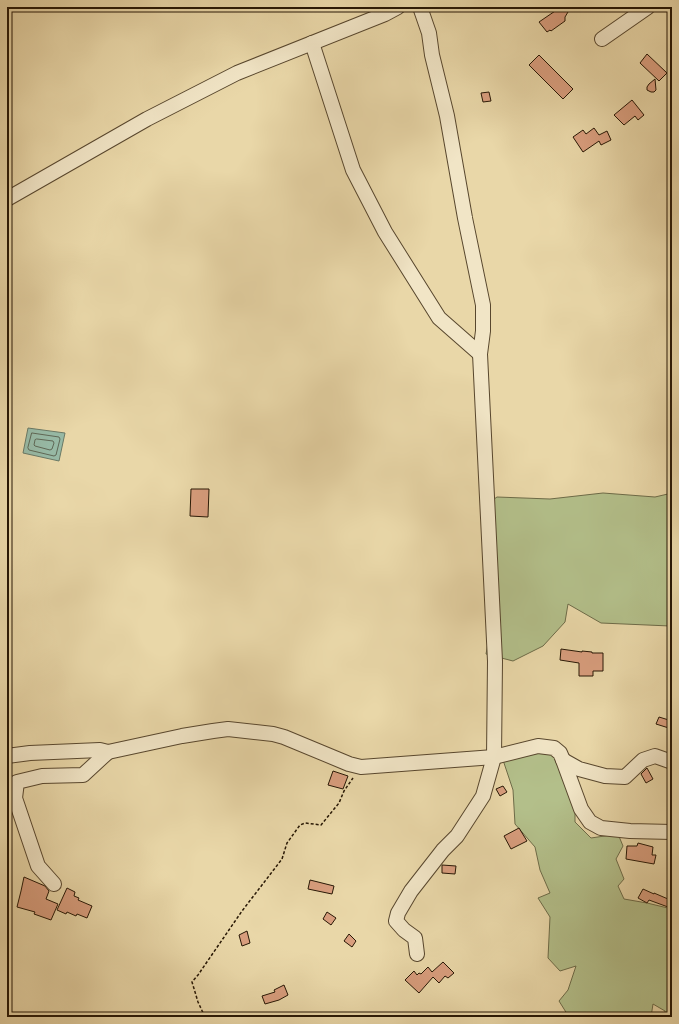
<svg xmlns="http://www.w3.org/2000/svg" width="679" height="1024" viewBox="0 0 679 1024" font-family="'Sorts Mill Goudy',serif">
<style>
.green{fill:#b3bf8a;stroke:#6d6b48}
.water{fill:#97baa6;stroke:#6a7966}
.lines{fill:none;stroke-linecap:round;stroke-linejoin:round}
.shore{stroke:#5f6856;stroke-width:1}
.building{fill:#d99e7e;stroke:#271705}
.minor-casing{stroke:#58472e;stroke-width:16}
.path{stroke:#271705;stroke-width:1.5;stroke-dasharray:3 2;stroke-linecap:butt}
.minor{stroke:#f1e5c6;stroke-width:14}
</style>
<rect width="100%" height="100%" fill="#e9d7a8"/>
<filter id="stains"><feTurbulence type="fractalNoise" baseFrequency=".005" numOctaves="4"/><feColorMatrix values="0 0 0 0 .2 0 0 0 0 .09 0 0 0 0 .02 0 0 0 .5 -.17"/></filter>
<radialGradient id="worn" r=".72"><stop offset=".6" stop-color="#630" stop-opacity="0"/><stop offset="1" stop-color="#630" stop-opacity=".3"/></radialGradient>
<g class="green">
<path d="M603,493l52,4 17,-4v160l-2,-27 -69,-3 -33,-19 -3,18 -22,24 -30,15 -27,-7 11,-60 -10,-90 10,-7 53,2z"/>
<path d="M539,750l21,8 15,40v24l16,16 27,-4 5,12 -7,13 8,20 -6,7 6,13 23,4 25,6v108h-7v-6l-12,-7 -2,13h-82l-10,-16 9,-11 8,-24 -16,5 -12,-13 2,-41 -12,-19 12,-5 -10,-23 -5,-23 -20,-23 -2,-34 -11,-33z"/>
</g>
<path class="water" d="M28,428l37,5 -6,28 -36,-8z"/>
<g class="lines">
<g class="shore">
<path d="M32,433l27,4 1,2 -4,16 -2,1 -25,-6 -1,-2z"/>
<path d="M37,439l16,2 1,2 -2,6 -2,1 -15,-4 -1,-1 1,-5z"/>
</g>
</g>
<g class="building">
<path d="M561,7h10l-6,10v4l-14,10 -1,-1 -3,2 -8,-10z"/>
<path d="M647,54l20,19 -8,8 -19,-18z"/>
<path d="M539,55l34,34 -10,10 -34,-34z"/>
<path d="M655,79l1,11 -2,2h-3l-4,-2v-3l2,-3z"/>
<path d="M489,92l2,9 -8,1 -2,-9z"/>
<path d="M632,100l12,15 -6,5 -3,-4 -11,9 -10,-10z"/>
<path d="M594,128l5,7 8,-4 4,9 -10,5 -2,-4 -16,11 -10,-15 10,-7 3,4z"/>
<path d="M191,489h18l-1,28 -18,-1z"/>
<path d="M561,649l21,3v-1l10,1v1h11v18h-10v5h-14v-13l-19,-3z"/>
<path d="M659,717l13,4v8l-16,-5z"/>
<path d="M647,768l6,11 -7,4 -5,-9z"/>
<path d="M333,771l15,5 -5,13 -15,-4z"/>
<path d="M503,786l4,6 -7,4 -4,-7z"/>
<path d="M519,828l8,13 -16,8 -7,-13z"/>
<path d="M638,843l15,4 -1,8h4l-2,9 -28,-5 1,-13h10z"/>
<path d="M442,865l14,1 -1,8 -13,-1z"/>
<path d="M24,877l21,9 4,5 -3,8 12,5 -7,16 -17,-6 1,-2 -18,-5 4,-16z"/>
<path d="M310,880l24,6 -2,8 -24,-5z"/>
<path d="M67,888l8,4 -1,4 5,2 -1,2 14,6 -5,12 -10,-4 -1,2 -9,-4 -1,2 -9,-4z"/>
<path d="M643,889l11,5v-1l14,6v2l2,1 -2,5 -19,-7 -2,3 -9,-5z"/>
<path d="M327,912l9,6 -5,7 -8,-6z"/>
<path d="M247,931l3,12 -8,3 -3,-11z"/>
<path d="M349,934l7,7 -4,6 -8,-6z"/>
<path d="M443,962l11,11 -6,5 -3,-2 -6,7 -6,-6 -14,16 -14,-13 9,-9 3,4 2,-2 2,1 7,-7 4,5z"/>
<path d="M284,985l4,10 -9,5 -14,4 -3,-8 13,-4 -1,-2z"/>
</g>
<g class="lines">
<g class="minor-casing">
<g id="minor">
<path d="M602,39l46,-32"/>
<path d="M312,43l41,127 32,62 54,86 41,36"/>
<path d="M7,199l140,-80 90,-46 148,-59 13,-7"/>
<path d="M7,756l23,-3 70,-3 8,2 74,-16 31,-5 15,-2 45,5 11,3 65,27 12,3 133,-10 44,-11 16,2 6,5 3,7 18,49 9,13 11,6 29,3 42,1"/>
<path d="M563,760l16,9 26,7 20,1 18,-17 12,-4 17,6"/>
<path d="M54,884l-16,-18 -23,-68 2,-16 25,-6 41,-1 25,-23"/>
<path d="M417,954l-2,-16 -11,-8 -8,-9 2,-8 13,-22 32,-41 14,-14 26,-40 11,-39 1,-96 -15,-307 3,-23v-26l-18,-87 -18,-102 -15,-61 -3,-22 -9,-26"/>
</g>
</g>
<path class="path" d="M205,1017l-7,-15 -6,-20 6,-7 44,-64 40,-52 5,-16 13,-18 5,-2 16,2 18,-22 5,-12 9,-13"/>
<use href="#minor" class="minor"/>
</g>
<rect width="679" height="1024" fill="none" stroke="#e9d7a8" stroke-width="24"/>
<rect x="8" y="8" width="663" height="1008" fill="none" stroke="#271705" stroke-width="2"/>
<rect x="12" y="12" width="655" height="1000" fill="none" stroke="#271705"/>
<rect width="100%" height="100%" filter="url(#stains)"/>
<rect width="100%" height="100%" fill="url(#worn)"/>
</svg>
